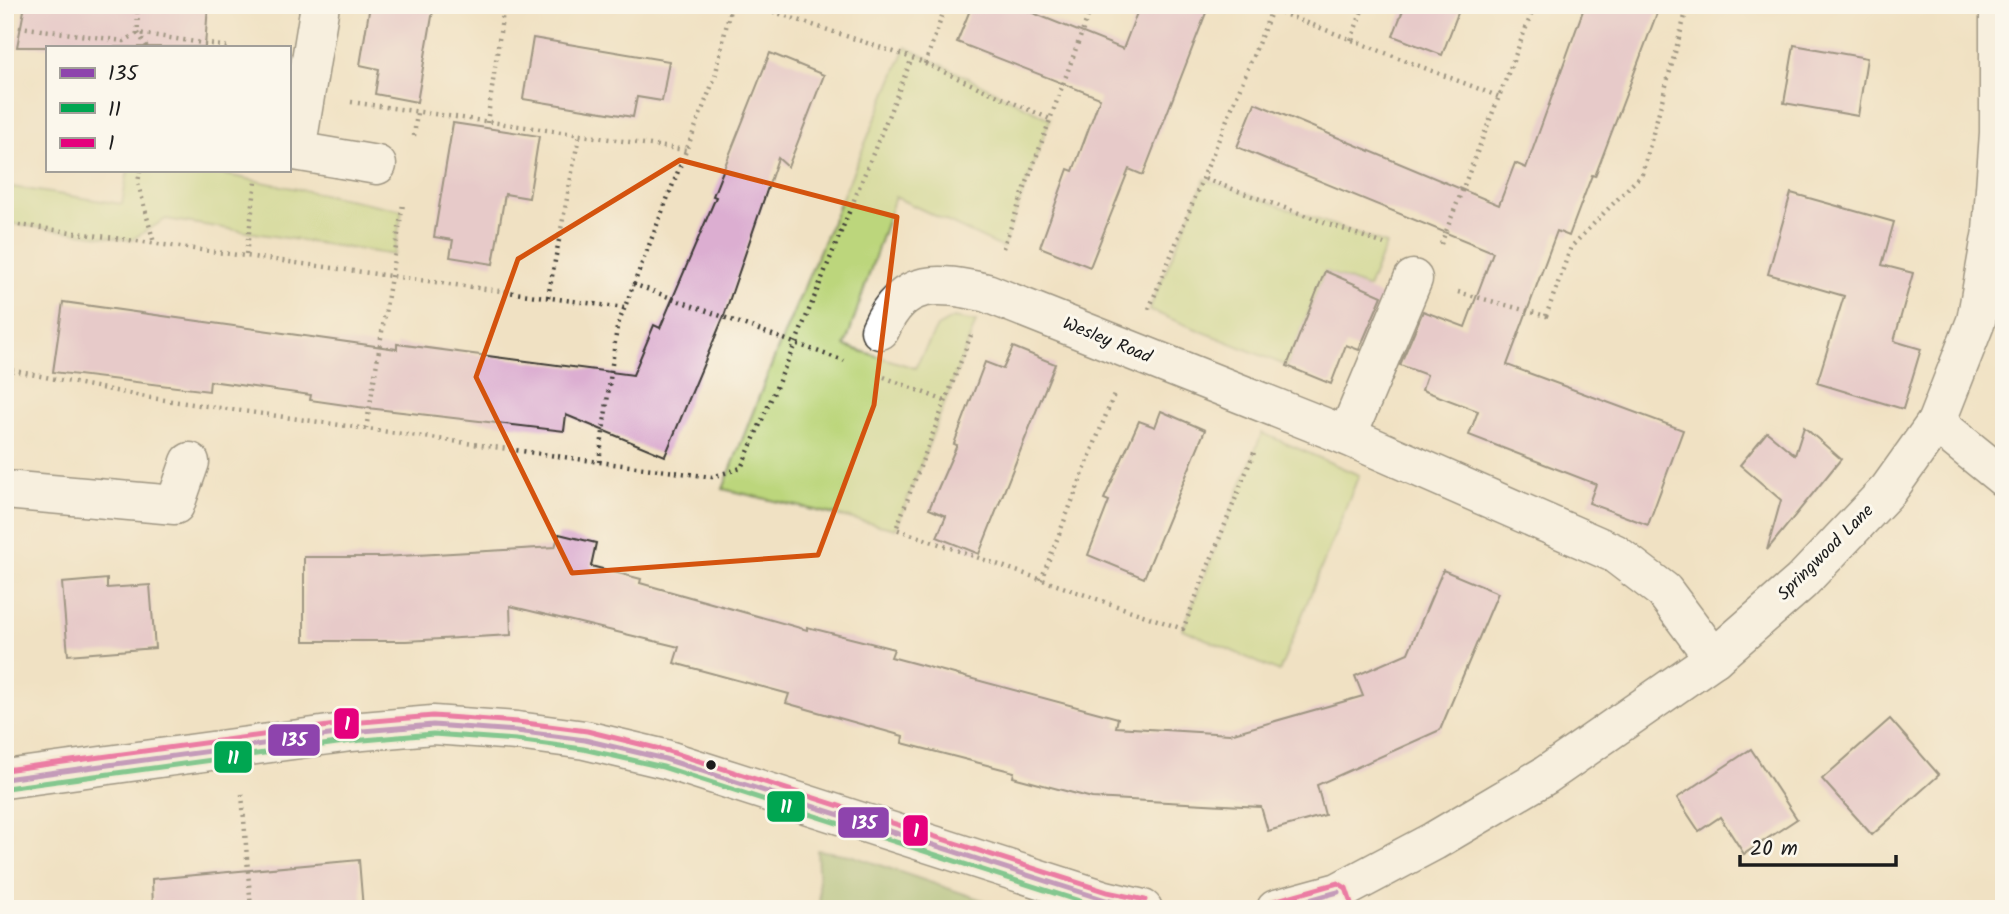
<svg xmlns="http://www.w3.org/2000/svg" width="2009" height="914" viewBox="0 0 2009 914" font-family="Kalam,sans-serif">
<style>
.green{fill:#bcd67b;stroke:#6c794c;stroke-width:2}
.forest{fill:#95b76b;stroke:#586a44;stroke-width:2}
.building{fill:#dcaed1}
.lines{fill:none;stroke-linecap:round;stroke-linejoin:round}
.street-casing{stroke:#3c3a35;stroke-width:41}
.path{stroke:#3c3a35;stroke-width:4.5;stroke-dasharray:2 5;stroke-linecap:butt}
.street{stroke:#fff;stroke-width:38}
.bus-1-casing{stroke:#fbf7ec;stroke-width:10}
.bus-2-casing{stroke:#fbf7ec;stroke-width:10}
.bus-3-casing{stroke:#fbf7ec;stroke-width:10}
.bus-1{stroke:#8e44ad;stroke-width:5}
.bus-2{stroke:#00a651;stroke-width:5}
.bus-3{stroke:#e5007d;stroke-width:5}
.marked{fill:none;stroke:#d4530e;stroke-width:5;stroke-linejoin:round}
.bus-dot{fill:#1c1c1c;stroke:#fbf7ec;stroke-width:2.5}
.labels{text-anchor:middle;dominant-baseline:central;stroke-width:6;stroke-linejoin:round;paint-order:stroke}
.street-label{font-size:18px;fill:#1c1c1c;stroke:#fbf7ec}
.line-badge{stroke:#fbf7ec;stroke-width:2.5}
.badge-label{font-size:19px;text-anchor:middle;font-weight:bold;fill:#fff}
</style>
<rect width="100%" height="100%" fill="#fbf7ec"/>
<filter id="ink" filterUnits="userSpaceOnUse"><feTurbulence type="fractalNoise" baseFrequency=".0143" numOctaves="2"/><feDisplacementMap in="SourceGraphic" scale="14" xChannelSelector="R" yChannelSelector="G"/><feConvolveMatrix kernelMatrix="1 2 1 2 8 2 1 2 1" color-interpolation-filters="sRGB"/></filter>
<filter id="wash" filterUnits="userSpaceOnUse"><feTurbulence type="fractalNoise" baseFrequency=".00686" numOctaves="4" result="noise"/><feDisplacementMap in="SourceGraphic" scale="28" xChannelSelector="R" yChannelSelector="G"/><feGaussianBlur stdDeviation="1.57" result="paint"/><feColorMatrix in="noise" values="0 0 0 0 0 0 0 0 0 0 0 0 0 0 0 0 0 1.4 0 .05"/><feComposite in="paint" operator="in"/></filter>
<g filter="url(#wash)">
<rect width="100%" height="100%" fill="#f0e1c3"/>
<g class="green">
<path d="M906,47l144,72 -47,129 -108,-51 -50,149 70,22 22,-41 16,-9 23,4 -80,207 -173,-40 54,-138z"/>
<path d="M128,170h74l200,40 -8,45 -228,-36 -35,21 -126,-17v-37l117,18z"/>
<path d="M1205,179l181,65 -18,44 -43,-17 -38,95 -138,-56z"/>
<path d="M1262,433l97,42 -80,197 -96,-43z"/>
</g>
<path class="forest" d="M817,850l33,5 159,54h-189z"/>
<g id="blocks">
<g class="building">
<path d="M25,5h183l-3,42h-188z"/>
<path d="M370,5h64l-17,97 -42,-8 4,-25 -19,-4z"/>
<path d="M972,5h41l110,44 17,-44h69l-66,170 -14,-6 -39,98 -50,-20 28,-78 5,2 27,-73 -143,-56z"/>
<path d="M1405,5h56l-19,50 -49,-19z"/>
<path d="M1585,5h75l-65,171 -3,-1 -23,61 -12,-5 -50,134 176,65 -35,95 -59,-22 7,-19 -127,-49 9,-24 -56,-21 5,-15 -27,-10 23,-54 42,16 28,-75 -256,-105 18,-44 244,102 16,-42 11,5z"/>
<path d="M533,38l136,23 -7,40 -25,-4 -4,20 -110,-18z"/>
<path d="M1794,45l73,13 -9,58 -74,-13z"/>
<path d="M770,53l54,22 -36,92 -10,-9 -54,158 -59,140 -99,-41 -2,16 -205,-24 -49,-7 1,-5 -101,-14 -1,10 -156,-19 10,-70 334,47v-5l236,31 21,-50 6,3 56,-131 -3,-1z"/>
<path d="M453,123l86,13 -10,62 -24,-4 -12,70 -43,-7 3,-17 -19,-3z"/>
<path d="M1791,193l103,29 -12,43 31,8 -19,68 27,8 -18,60 -86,-26 27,-87 -76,-22z"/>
<path d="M1325,271l57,25 -23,54 -13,-5 -15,39 -44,-18z"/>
<path d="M1013,347l42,17 -76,190 -42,-17 9,-21 -17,-7 28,-64 -3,-1 31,-82 18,7z"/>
<path d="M1161,411l44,19 -61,148 -56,-23 21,-54 -5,-2 35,-78 16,6z"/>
<path d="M1804,427l37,32 -74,91 14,-50 -41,-35 27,-33 28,23z"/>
<path d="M559,534l37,9 -5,23 50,13 -1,4 167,47v-3l87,22 -3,8 227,61 -2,9 114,7 133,-38 -8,-20 53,-23 35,-83 55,23 -58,137 -123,55 8,30 -57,16 -7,-24 -169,-9 -79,-21 1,-5 -112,-29 1,-7 -117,-33 3,-9 -115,-31 5,-16 -169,-41 1,29 -105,6h-102v-84h78l173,-10z"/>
<path d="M107,579v9l43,-3 5,63 -87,7 -6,-72z"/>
<path d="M1890,719l49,56 -67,60 -50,-56z"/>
<path d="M1751,749l46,70 -53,35 -24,-37 -21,14 -22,-33z"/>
<path d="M359,860l4,49h-210l-1,-30z"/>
</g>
</g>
</g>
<g filter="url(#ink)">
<use href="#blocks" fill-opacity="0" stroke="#3c3a35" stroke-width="2"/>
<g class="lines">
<g class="street-casing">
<g id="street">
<path d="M289,150l88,15"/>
<path d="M296,151l24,-146"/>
<path d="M880,330c23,-53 57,-48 107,-37l360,143 267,117 50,38 50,67"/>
<path d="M1936,423l68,55"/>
<path d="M1347,436l66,-157"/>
<path d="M5,490l170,15 15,-43"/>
<path d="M5,779l346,-47 82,-7 84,6 68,9 80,19 440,141 38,9"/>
<path d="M1276,909l62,-17 96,-51 112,-66 168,-117 87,-76 88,-93 47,-66 40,-102 16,-90 7,-98v-128"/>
</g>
</g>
<g class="path">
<path d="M137,5l1,28 9,14"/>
<path d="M753,5l159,53 138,61"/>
<path d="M1261,5l239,92"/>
<path d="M5,25l119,16 14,-8 90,14"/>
<path d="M1351,40l13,-35"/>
<path d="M925,64l21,-59"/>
<path d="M351,102l335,48"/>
<path d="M487,123l17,-118"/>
<path d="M414,136l3,-23"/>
<path d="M140,170l-2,13 16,60"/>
<path d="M1205,179l179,65"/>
<path d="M5,223l619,85"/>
<path d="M1441,244l94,-239"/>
<path d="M1003,248l89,-243"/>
<path d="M246,254l10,-72"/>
<path d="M633,284l211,77"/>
<path d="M1458,292l88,24 25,-69 71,-73 46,-169"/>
<path d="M548,297l31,-161"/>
<path d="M1149,309l123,-299"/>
<path d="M971,335l-75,194 287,100 72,-179"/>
<path d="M5,369l146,29 448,64 113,15 29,-9 55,-126 116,-284"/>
<path d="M884,377l61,24"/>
<path d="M366,429l37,-225"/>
<path d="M599,462l18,-135 98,-250 16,-72"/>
<path d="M1041,580l74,-188"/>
<path d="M242,794l9,115"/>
</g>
<use href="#street" class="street"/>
<g class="bus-1-casing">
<g id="bus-1">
<path d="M5,779l346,-47 82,-7 84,6 68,9 80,19 440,141 37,9"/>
<path d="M1277,909l61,-17"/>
</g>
</g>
<g class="bus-2-casing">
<path id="bus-2" d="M6,788l346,-47 81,-7 83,6 67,9 80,18 441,142"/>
</g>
<g class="bus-3-casing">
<g id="bus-3">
<path d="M5,770l345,-47 83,-7 85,6 69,9 81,20 439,141 38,8"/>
<path d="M1274,901l64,-18 8,5 6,18"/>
</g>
</g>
<use href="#bus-1" class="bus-1"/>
<use href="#bus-2" class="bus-2"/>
<use href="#bus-3" class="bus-3"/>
</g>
</g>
<path d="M0 0H2009V914H0ZM680,160l217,57 -23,188 -56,150 -246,18 -96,-196 42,-118z" fill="#f0e1c3" fill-opacity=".55" fill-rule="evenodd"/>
<path class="marked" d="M680,160l217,57 -23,188 -56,150 -246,18 -96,-196 42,-118z"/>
<circle class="bus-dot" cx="711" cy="765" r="6"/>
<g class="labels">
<g class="street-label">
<text transform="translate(1107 341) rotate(22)">Wesley Road</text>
<text transform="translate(1826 553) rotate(-45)">Springwood Lane</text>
</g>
</g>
<g class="line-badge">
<rect x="333" y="707" width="27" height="33" rx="7" fill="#e5007d"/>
<rect x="267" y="723" width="54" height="34" rx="7" fill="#8e44ad"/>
<rect x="213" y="740" width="40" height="34" rx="7" fill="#00a651"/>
<rect x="766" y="790" width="40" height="33" rx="7" fill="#00a651"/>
<rect x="837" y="806" width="53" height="33" rx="7" fill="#8e44ad"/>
<rect x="902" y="814" width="27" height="33" rx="7" fill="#e5007d"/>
</g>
<g class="badge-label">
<text x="347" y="730">1</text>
<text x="294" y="746">135</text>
<text x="233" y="764">11</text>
<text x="786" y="813">11</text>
<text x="864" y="829">135</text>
<text x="916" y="837">1</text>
</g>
<rect width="2009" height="914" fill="none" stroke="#fbf7ec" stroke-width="28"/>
<rect x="46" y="46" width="245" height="126" fill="#fbf7ec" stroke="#a29f99" stroke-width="2"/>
<rect x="60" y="68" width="35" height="10" fill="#8e44ad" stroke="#a29f99" stroke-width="2"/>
<text x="108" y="80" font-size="21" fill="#1c1c1c">135</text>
<rect x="60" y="103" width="35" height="10" fill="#00a651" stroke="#a29f99" stroke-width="2"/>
<text x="108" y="116" font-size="21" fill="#1c1c1c">11</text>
<rect x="60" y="138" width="35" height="10" fill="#e5007d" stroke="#a29f99" stroke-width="2"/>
<text x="108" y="150" font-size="21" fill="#1c1c1c">1</text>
<path d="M1740 855v10h156v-10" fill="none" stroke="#1c1c1c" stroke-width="3.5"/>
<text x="1750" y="855" font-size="21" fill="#1c1c1c" stroke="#fbf7ec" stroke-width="5" paint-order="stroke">20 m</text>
</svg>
